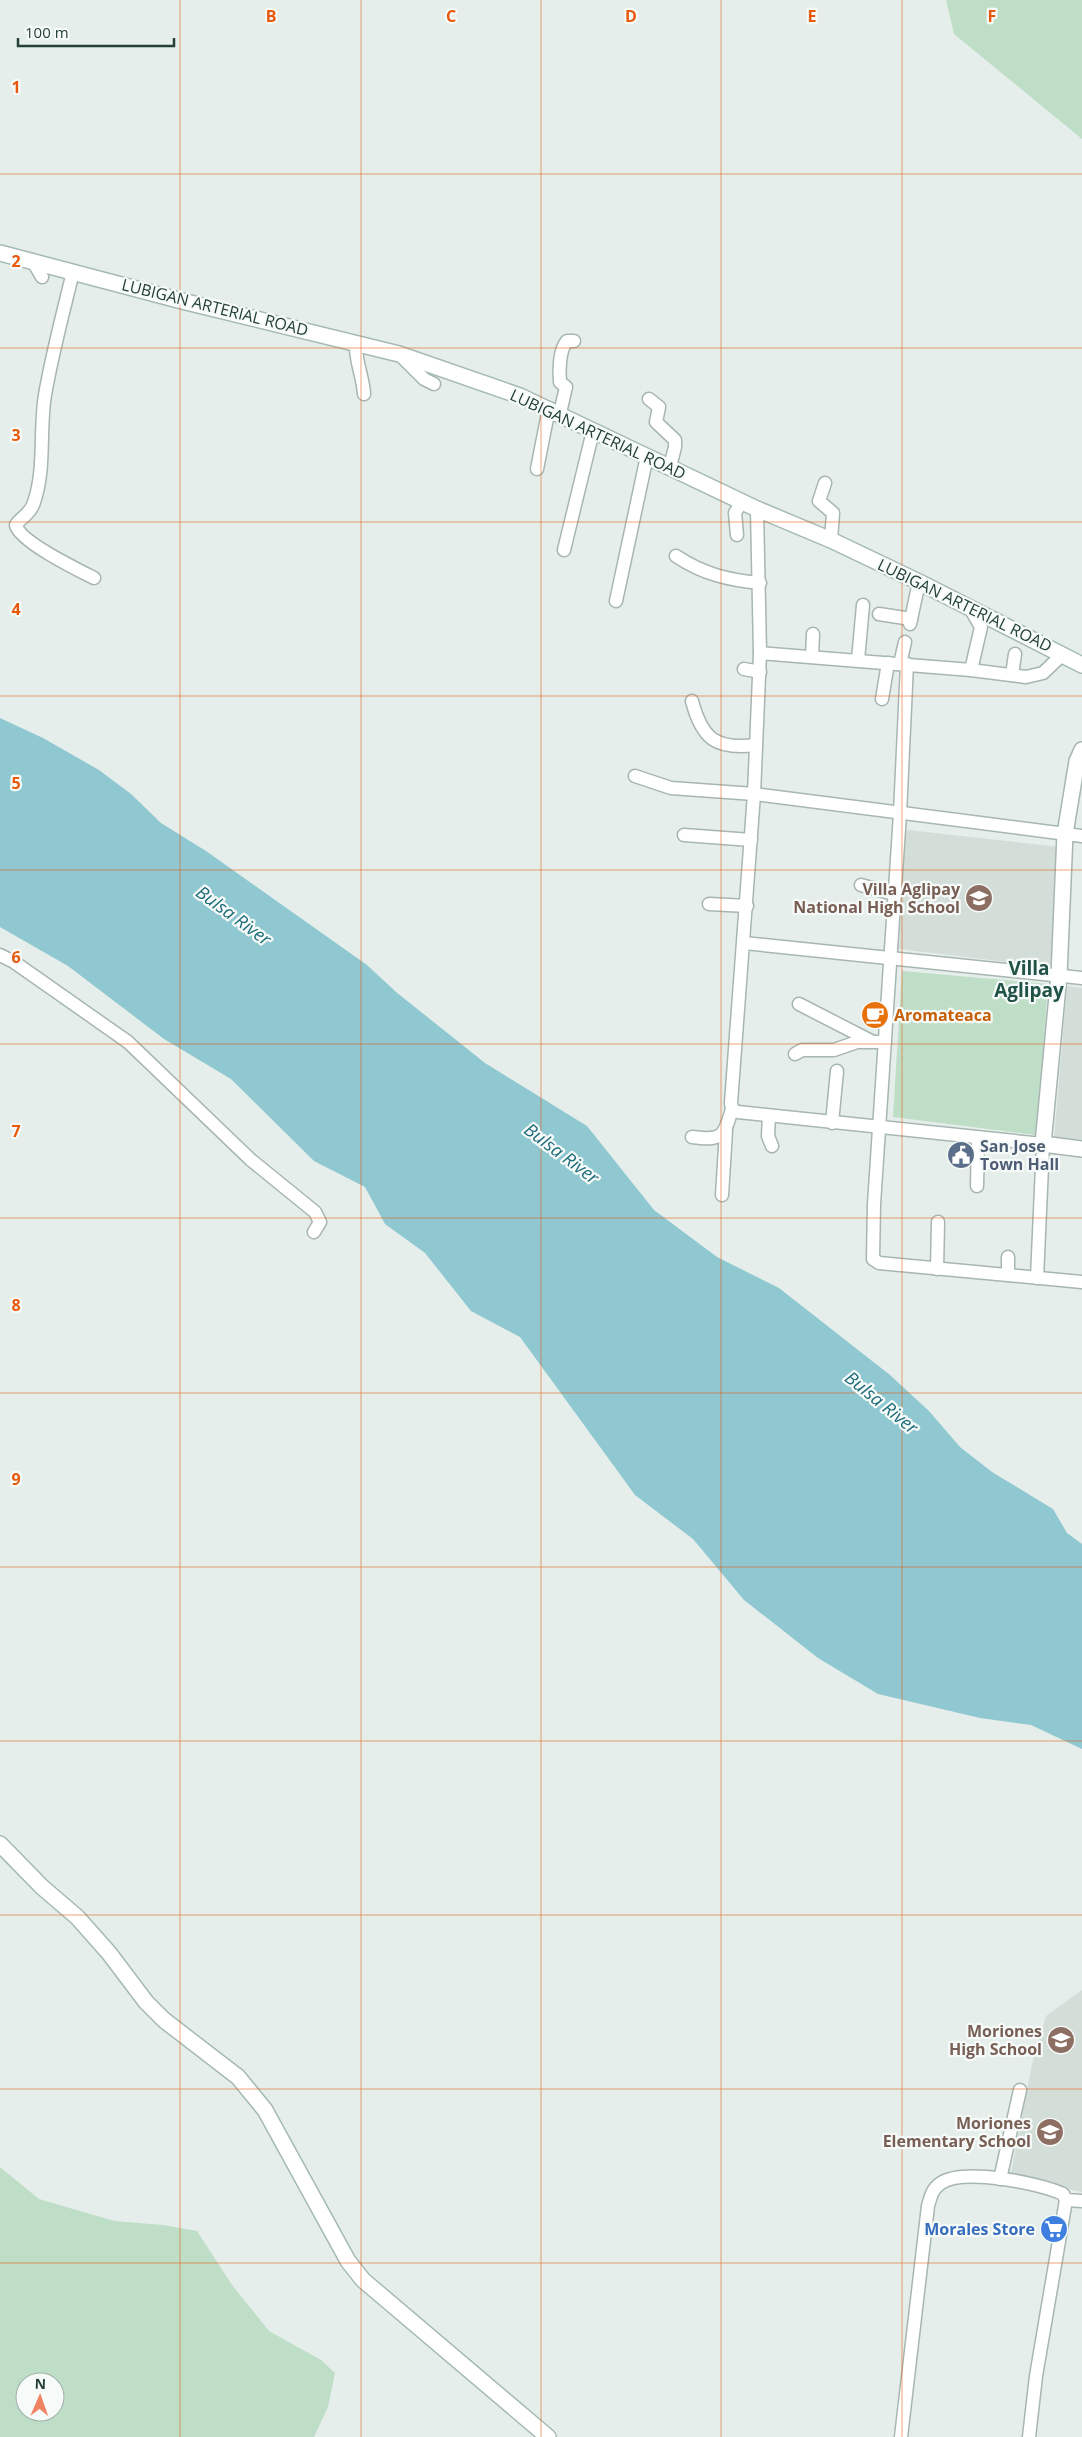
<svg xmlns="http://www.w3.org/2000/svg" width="1082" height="2437" viewBox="0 0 1082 2437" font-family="'Open Sans',sans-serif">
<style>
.built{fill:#d3ded9}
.green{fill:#bfdec7;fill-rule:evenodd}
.water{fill:#8fc8d1}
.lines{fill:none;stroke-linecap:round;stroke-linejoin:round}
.minor-casing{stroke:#a7b6b1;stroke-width:15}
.tertiary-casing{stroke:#a7b6b1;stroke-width:18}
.secondary-casing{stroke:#a4bab2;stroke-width:18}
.minor{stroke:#fff;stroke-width:12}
.tertiary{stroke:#fff;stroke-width:15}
.secondary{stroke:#fff;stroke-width:15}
.grid{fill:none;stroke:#e8590c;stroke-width:1;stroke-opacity:0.55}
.labels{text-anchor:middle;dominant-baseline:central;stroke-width:4.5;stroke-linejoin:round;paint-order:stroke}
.street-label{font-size:16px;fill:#244038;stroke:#f6faf8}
.education-label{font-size:16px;font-weight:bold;fill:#785e54;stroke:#f6faf8;text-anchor:end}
.food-label{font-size:16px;font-weight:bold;fill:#c56008;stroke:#f6faf8;text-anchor:start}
.service-label{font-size:16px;font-weight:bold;fill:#4e5e75;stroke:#f6faf8;text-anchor:start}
.shop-label{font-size:16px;font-weight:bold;fill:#366cbe;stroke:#f6faf8;text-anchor:end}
.water-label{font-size:18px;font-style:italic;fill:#1f6d7b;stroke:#f6faf8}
.quarter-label{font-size:19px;font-weight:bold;fill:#205245;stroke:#f6faf8}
.grid-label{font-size:16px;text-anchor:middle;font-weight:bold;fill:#e8590c;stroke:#f6faf8;stroke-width:4.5;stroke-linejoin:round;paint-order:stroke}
</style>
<rect width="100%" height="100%" fill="#e5eeea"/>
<g class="built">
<path d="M908,830l152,17 -10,120 -151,-18 6,-116z"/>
<path d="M1067,986l15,2v152l-28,-2z"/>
<path d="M1082,1990v202l-72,-14 22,-114 14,-48z"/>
</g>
<g class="green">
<path d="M946,0h136v139l-128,-105z"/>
<path d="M902,971l146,13 -11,151 -144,-18z"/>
<path d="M0,2167l39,32 75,22 49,4 34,6 35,54 37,46 52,29 14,13 -7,34 -14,30h-314zM25,2382h30v30h-30z"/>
</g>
<path class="water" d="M0,718l43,20 56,32 32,24 30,29 45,28 161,114 29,27 89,71 102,63 67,84 63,47 62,31 111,87 39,36 31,36 32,25 61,37 14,24 15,11v205l-51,-24 -51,-7 -102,-24 -60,-36 -74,-58 -51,-61 -58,-44 -115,-158 -49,-26 -46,-58 -40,-29 -20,-37 -51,-26 -83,-82 -67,-40 -96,-73 -68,-39z"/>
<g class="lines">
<g class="minor-casing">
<g id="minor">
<path d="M32,260l10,17"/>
<path d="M73,272c-10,41 -21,82 -28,123 -6,36 1,76 -12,110 -4,10 -13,13 -17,20 3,16 62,45 78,53"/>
<path d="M356,344c-1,17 7,32 8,50"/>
<path d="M399,354l25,25 10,5"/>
<path d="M649,399l10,8 -3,15 19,18v7l-5,20"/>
<path d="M560,413l6,-26 -6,-5c-1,-11 -1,-32 7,-41h7"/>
<path d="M537,469l12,-61"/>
<path d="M825,483l-6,18 14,12 -2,27"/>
<path d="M757,509l3,144"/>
<path d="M737,535l-2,-22 7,-12"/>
<path d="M564,550l29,-119"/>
<path d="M676,556c27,18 52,24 84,27"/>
<path d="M616,601l31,-145"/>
<path d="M970,608l11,19 -10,43"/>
<path d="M879,614l32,5"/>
<path d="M910,624l9,-42"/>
<path d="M812,657l1,-23"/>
<path d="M858,660l5,-55"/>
<path d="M900,664l5,-22"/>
<path d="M907,664l-7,150 -26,390 -1,55 6,4 203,19"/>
<path d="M744,669l16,3"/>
<path d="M1012,675l3,-21"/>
<path d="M882,699l6,-36"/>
<path d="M692,701c10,38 24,49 64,44"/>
<path d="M635,776l36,12 83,6 328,42"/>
<path d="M684,835l67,5"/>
<path d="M861,885l33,9"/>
<path d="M709,904l38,2"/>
<path d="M744,943l338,35"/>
<path d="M0,955l14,7 114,80 123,118 64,52 5,10 -6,10"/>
<path d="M799,1004l72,37"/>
<path d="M795,1054l7,-4h32l23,-8h28"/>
<path d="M769,1116l-1,20 4,10"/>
<path d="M832,1123l5,-52"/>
<path d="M692,1137c30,4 32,0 40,-28"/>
<path d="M977,1186l1,-48"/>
<path d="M722,1195l4,-64"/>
<path d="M937,1269l1,-47"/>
<path d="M1008,1275v-18"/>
<path d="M1037,1278l6,-134 -305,-32 -6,-3 -1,-6 23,-309 6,-141 211,17 55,7 17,-4 20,-19"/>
<path d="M1000,2179l20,-89"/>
<path d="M901,2437l27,-231c3,-10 4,-17 13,-23 23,-15 98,0 122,11l3,6 16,1"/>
<path d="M1029,2437l7,-61 30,-176"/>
</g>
</g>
<g class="tertiary-casing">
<path id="tertiary" d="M1082,750l-5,11 -12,73 -6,141 -16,169 39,5"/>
</g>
<g class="secondary-casing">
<g id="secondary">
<path d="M0,253l182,48 217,53 121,42 237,113 74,31 88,42 163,83"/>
<path d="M0,1844l42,43 35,30 32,36 37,49 18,18 74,57 27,33 83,151 15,19 185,157"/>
</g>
</g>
<use href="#minor" class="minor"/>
<use href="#tertiary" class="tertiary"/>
<use href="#secondary" class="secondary"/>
</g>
<path class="grid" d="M180,0v2437M361,0v2437M541,0v2437M721,0v2437M902,0v2437M0,174h1082M0,348h1082M0,522h1082M0,696h1082M0,870h1082M0,1044h1082M0,1218h1082M0,1393h1082M0,1567h1082M0,1741h1082M0,1915h1082M0,2089h1082M0,2263h1082"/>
<defs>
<g id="school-disc" transform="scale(1.4375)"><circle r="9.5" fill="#8d6e63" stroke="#f6faf8"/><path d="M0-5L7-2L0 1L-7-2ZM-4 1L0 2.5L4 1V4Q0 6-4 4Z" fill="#fff"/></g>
<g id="cafe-disc" transform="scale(1.4375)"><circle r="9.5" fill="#e8710a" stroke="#f6faf8"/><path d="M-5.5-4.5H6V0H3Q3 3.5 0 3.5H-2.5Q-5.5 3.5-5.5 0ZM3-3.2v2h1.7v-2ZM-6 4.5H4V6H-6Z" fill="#fff"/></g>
<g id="civic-disc" transform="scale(1.4375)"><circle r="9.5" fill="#5c6f8a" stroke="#f6faf8"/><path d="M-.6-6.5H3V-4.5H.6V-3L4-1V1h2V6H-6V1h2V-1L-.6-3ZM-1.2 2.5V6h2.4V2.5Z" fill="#fff"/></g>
<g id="supermarket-disc" transform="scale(1.4375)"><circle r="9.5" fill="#3f7fe0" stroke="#f6faf8"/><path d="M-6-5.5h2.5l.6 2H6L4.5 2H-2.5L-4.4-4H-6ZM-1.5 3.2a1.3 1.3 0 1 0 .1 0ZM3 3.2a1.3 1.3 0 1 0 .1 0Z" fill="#fff"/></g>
</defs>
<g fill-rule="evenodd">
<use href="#school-disc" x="979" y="898"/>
<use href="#cafe-disc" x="875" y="1015"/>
<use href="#civic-disc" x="961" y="1155"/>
<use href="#school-disc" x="1061" y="2040"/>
<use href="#school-disc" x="1050" y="2132"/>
<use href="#supermarket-disc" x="1054" y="2229"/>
</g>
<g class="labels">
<g class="street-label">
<text transform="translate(215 307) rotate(14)">LUBIGAN ARTERIAL ROAD</text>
<text transform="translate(598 434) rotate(25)">LUBIGAN ARTERIAL ROAD</text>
<text transform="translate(965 605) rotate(26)">LUBIGAN ARTERIAL ROAD</text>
</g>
<g class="education-label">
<text x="960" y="889">Villa Aglipay<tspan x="960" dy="18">National High School</tspan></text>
<text x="1042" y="2031">Moriones<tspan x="1042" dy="18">High School</tspan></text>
<text x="1031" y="2123">Moriones<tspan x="1031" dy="18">Elementary School</tspan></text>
</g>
<g class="food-label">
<text x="894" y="1015">Aromateaca</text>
</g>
<g class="service-label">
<text x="980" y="1146">San Jose<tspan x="980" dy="18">Town Hall</tspan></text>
</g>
<g class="shop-label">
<text x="1035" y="2229">Morales Store</text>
</g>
<g class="water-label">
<text transform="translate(234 915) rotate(36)">Bulsa River</text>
<text transform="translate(562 1153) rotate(37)">Bulsa River</text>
<text transform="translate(882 1402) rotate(39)">Bulsa River</text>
</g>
<g class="quarter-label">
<text x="1029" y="968">Villa<tspan x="1029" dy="22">Aglipay</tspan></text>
</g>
</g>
<g class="grid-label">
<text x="271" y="22">B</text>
<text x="451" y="22">C</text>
<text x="631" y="22">D</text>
<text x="812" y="22">E</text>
<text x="992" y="22">F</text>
<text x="16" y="93">1</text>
<text x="16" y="267">2</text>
<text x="16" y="441">3</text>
<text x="16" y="615">4</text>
<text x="16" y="789">5</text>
<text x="16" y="963">6</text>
<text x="16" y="1137">7</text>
<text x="16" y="1311">8</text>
<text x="16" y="1485">9</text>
</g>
<g transform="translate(40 2397) rotate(2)"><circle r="24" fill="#f6faf8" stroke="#a2b0ab"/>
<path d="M0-4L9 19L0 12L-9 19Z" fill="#ef8362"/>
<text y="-8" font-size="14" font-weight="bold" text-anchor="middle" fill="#244038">N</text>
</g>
<path d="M18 38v8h156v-8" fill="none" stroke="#244038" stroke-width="2.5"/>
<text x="25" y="38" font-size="15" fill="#244038" stroke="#f6faf8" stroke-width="4" paint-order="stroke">100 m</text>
</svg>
